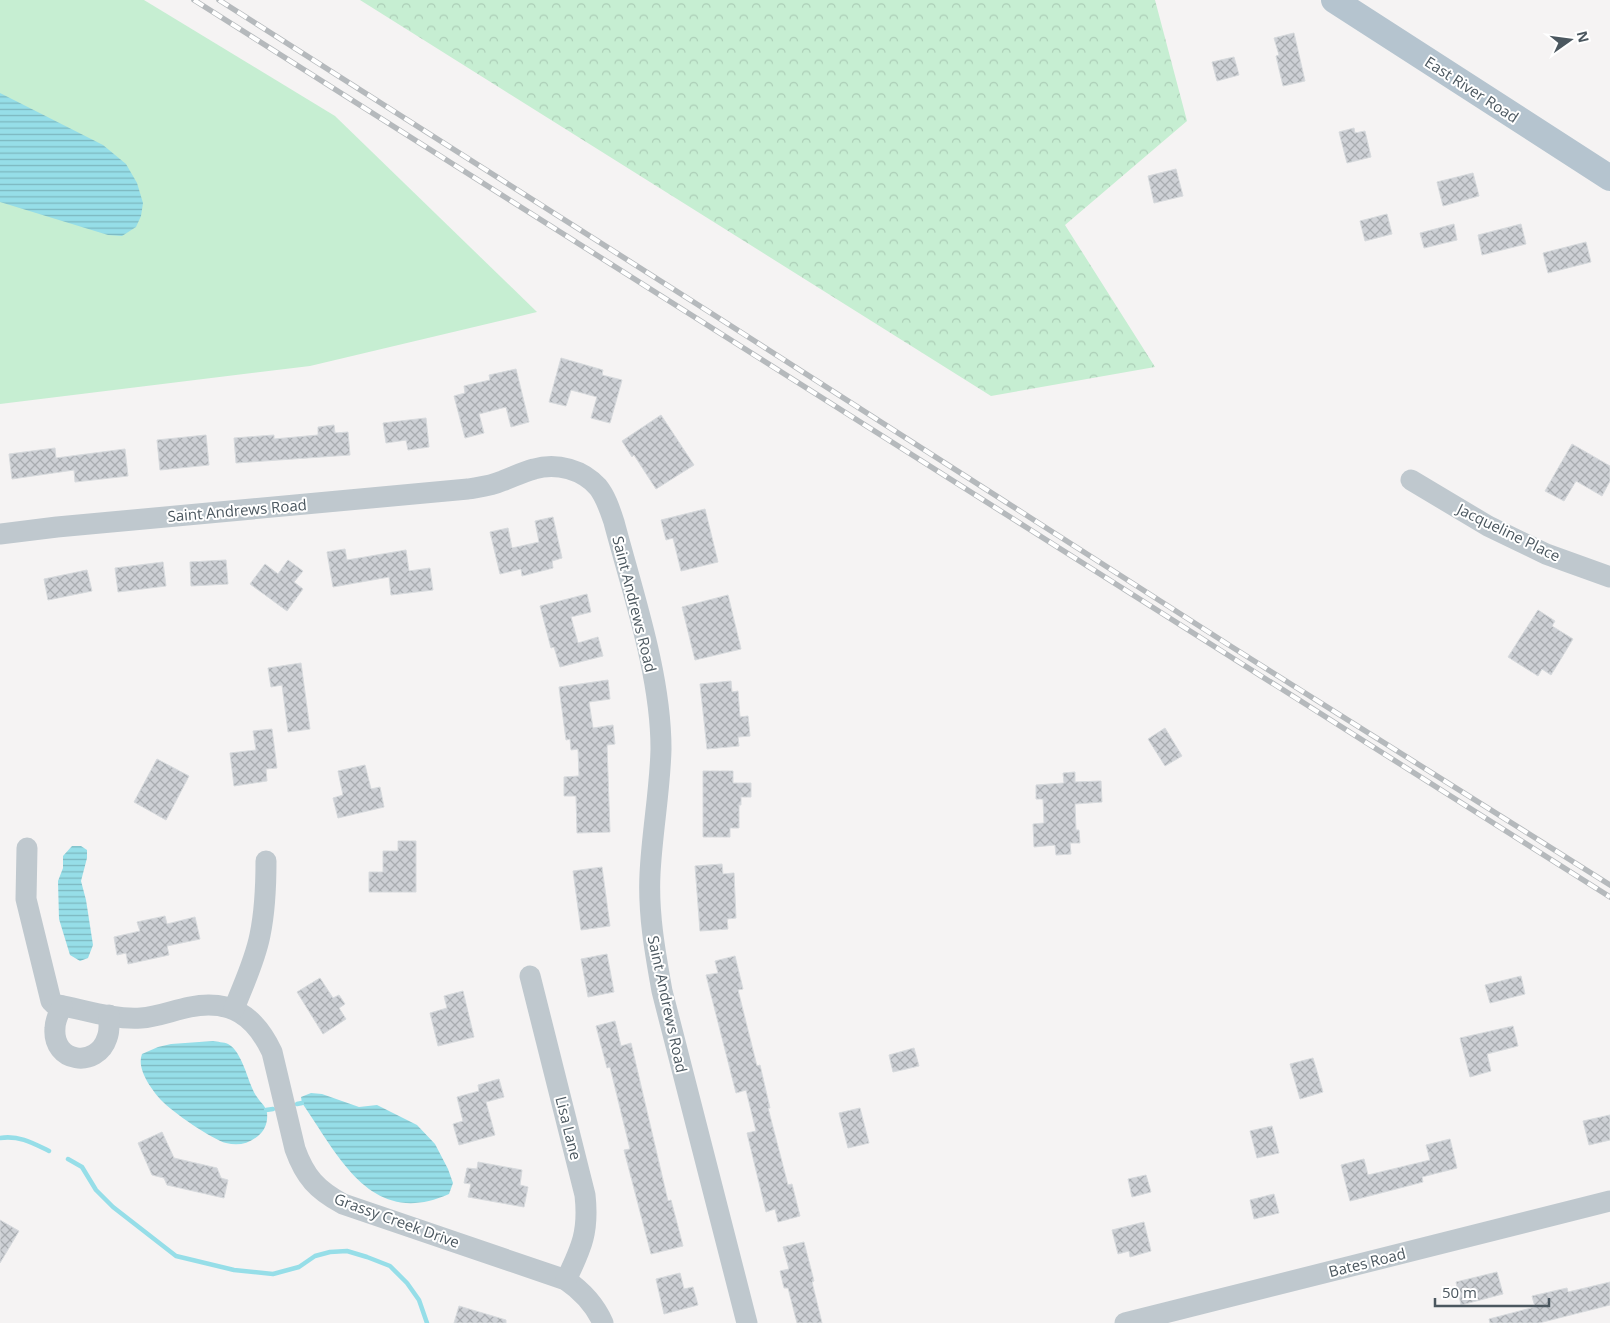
<svg xmlns="http://www.w3.org/2000/svg" width="1610" height="1323" viewBox="0 0 1610 1323" font-family="'Open Sans',sans-serif">
<style>
.green{fill:#c6eed2}
.forest{fill:url(#forest-crowns)}
.water{fill:url(#water-rules)}
.lines{fill:none;stroke-linecap:round;stroke-linejoin:round}
.stream{stroke:#96dee8;stroke-width:4.5}
.building{fill:url(#building-cross-hatch);stroke:#d7dadd}
.minor{stroke:#bfc8ce;stroke-width:21}
.major{stroke:#b5c4cf;stroke-width:26}
.rail-casing{stroke:#b5b9bc;stroke-width:5.5}
.rail{stroke:#fff;stroke-width:4;stroke-dasharray:11;stroke-linecap:butt}
.labels{text-anchor:middle;dominant-baseline:central;stroke-width:4;stroke-linejoin:round;paint-order:stroke}
.street-label{font-size:15px;fill:#4b575f;stroke:#fff}
</style>
<defs>
<pattern id="forest-crowns" width="20" height="18" patternUnits="userSpaceOnUse" patternTransform="scale(1.25)"><rect width="20" height="18" fill="#c6eed2"/><path d="M2 6a3 3 0 1 1 6 0M12 15a3 3 0 1 1 6 0" fill="none" stroke="#acceb7"/></pattern>
<pattern id="water-rules" width="6" height="5" patternUnits="userSpaceOnUse" patternTransform="scale(1.25)"><rect width="6" height="5" fill="#96dee8"/><path d="M0 2.5h6" fill="none" stroke="#7cb7bf"/></pattern>
<pattern id="building-cross-hatch" width="8" height="8" patternUnits="userSpaceOnUse" patternTransform="scale(1.25)"><rect width="8" height="8" fill="#cdd0d5"/><path d="M0 0l8 8M0 8l8-8" fill="none" stroke="#a8acb0"/></pattern>
</defs>
<rect width="100%" height="100%" fill="#f5f3f3"/>
<path class="green" d="M0,0h144l191,116 202,196 -227,54 -310,38z"/>
<path class="forest" d="M360,0h795l32,121 -122,104 90,142 -164,29z"/>
<g class="water">
<path d="M0,93l103,52 23,19 11,19 6,20 -2,13 -5,11 -14,9 -14,-1 -108,-33z"/>
<path d="M72,846h9l6,4v8l-6,23 5,19 7,45 -5,13 -8,3 -10,-6 -11,-36 -1,-38 5,-13v-12z"/>
<path d="M213,1041c4,1 11,1 15,3 11,5 18,28 22,39 2,5 4,10 7,14 3,5 9,9 10,16 1,9 -2,18 -9,23 -10,8 -20,10 -32,7 -13,-3 -55,-32 -64,-42 -10,-11 -26,-32 -20,-47l16,-7 13,-3z"/>
<path d="M311,1093l11,1 37,13 18,-2 40,20 18,19 13,25 5,14 -4,11c-78,35 -110,-38 -147,-91l-1,-6z"/>
</g>
<g class="lines">
<g class="stream">
<path d="M297,1104l5,-1"/>
<path d="M266,1110l7,-1"/>
<path d="M0,1138c19,-3 33,5 49,13"/>
<path d="M68,1159l14,8 14,23 17,17 63,49 58,14 39,4 26,-7 16,-11 15,-4 17,-1 20,6 23,9 17,17 12,17 8,23"/>
</g>
</g>
<g class="building">
<path d="M1294,33l11,48 -22,5 -7,-30 3,-1 -5,-17z"/>
<path d="M1234,57l5,18 -22,6 -5,-19z"/>
<path d="M1354,128l1,5 10,-2 6,26 -24,6 -8,-31z"/>
<path d="M1176,169l7,27 -29,7 -6,-27z"/>
<path d="M1473,173l6,23 -36,10 -6,-24z"/>
<path d="M1387,214l5,20 -27,7 -5,-20z"/>
<path d="M1454,224l3,16 -33,8 -4,-15z"/>
<path d="M1521,224l5,20 -44,11 -4,-20z"/>
<path d="M1586,242l5,20 -43,11 -5,-20z"/>
<path d="M561,358l42,12 -1,5 20,5 -12,43 -19,-5 6,-21 -26,-7 -5,16 -17,-4z"/>
<path d="M516,369l13,53 -18,5 -5,-20 -27,7 5,19 -19,5 -11,-42 11,-3 -1,-7 26,-6 -1,-5z"/>
<path d="M661,415l33,50 -38,24 -22,-34 -2,2 -10,-16z"/>
<path d="M426,418l3,29 -21,3 -2,-10 -20,3 -3,-20z"/>
<path d="M334,425l1,8 13,-1 2,23 -114,8 -2,-25 40,-3v4l44,-4v-8z"/>
<path d="M206,435l3,30 -49,5 -3,-30z"/>
<path d="M1572,444l38,22v15l-8,15 -26,-15 -12,20 -19,-10z"/>
<path d="M55,448l1,10 69,-9 3,27 -53,6 -1,-12 -62,9 -3,-25z"/>
<path d="M705,509l13,53 -37,9 -8,-33 -7,2 -5,-20z"/>
<path d="M553,517l9,41 -10,3 1,7 -31,8 -1,-7 -21,5 -10,-42 18,-4 4,20 27,-6 -4,-21z"/>
<path d="M345,549l2,11 59,-10 3,21 21,-3 3,22 -42,5 -2,-18 -56,10 -6,-35z"/>
<path d="M226,560l2,24 -37,2 -1,-24z"/>
<path d="M288,560l15,11 -9,11 9,7 -16,22 -37,-27 15,-20 13,10z"/>
<path d="M163,562l3,24 -48,6 -3,-24z"/>
<path d="M87,570l5,21 -44,9 -4,-21z"/>
<path d="M587,594l4,18 -20,5 7,26 20,-6 5,19 -43,11 -6,-20 -3,1 -11,-42z"/>
<path d="M728,595l13,54 -46,11 -13,-53z"/>
<path d="M1538,610l17,11 -3,5 21,13 -22,36 -9,-6 -4,7 -30,-19z"/>
<path d="M301,663l9,66 -22,3 -6,-47 -11,2 -3,-19z"/>
<path d="M608,680l2,19 -21,3 4,26 20,-3 2,19 -8,1 3,87 -33,1 -1,-37h-12v-19l15,-1 -1,-27 -7,1 -1,-11 -4,1 -7,-53z"/>
<path d="M731,681l1,11 6,-1 2,26 8,-1 2,20 -12,1 1,9 -32,3 -7,-65z"/>
<path d="M1165,728l17,28 -17,10 -17,-27z"/>
<path d="M272,729l5,39 -11,1 1,12 -33,5 -4,-33 26,-3 -3,-19z"/>
<path d="M157,759l32,17 -23,44 -32,-18z"/>
<path d="M365,765l6,24 9,-2 4,20 -46,11 -5,-20 10,-3 -5,-24z"/>
<path d="M703,771h30v12h18v14h-10v8h-2v23h-9v9h-27z"/>
<path d="M1075,772v10l26,-1 1,21 -27,2 1,26h3l1,13h-10l1,11 -15,1 -1,-10 -21,2 -1,-23 11,-1 -1,-24h-7v-14l28,-2 -1,-10z"/>
<path d="M398,841h18v51h-47v-20h14v-21h15z"/>
<path d="M722,864l1,10 11,-1 2,45 -9,1 1,10 -28,2 -5,-65z"/>
<path d="M602,867l8,59 -29,4 -8,-59z"/>
<path d="M165,916l2,8 28,-7 5,22 -33,7 2,9 -41,9 -2,-11 -9,2 -3,-18 26,-6 -3,-9z"/>
<path d="M607,954l7,38 -26,5 -7,-38z"/>
<path d="M735,956l8,33 -5,1 19,76 3,-1 10,43h-2l20,77 4,-1 8,32 -22,6 -3,-13 -9,3 -19,-79 9,-2 -10,-41 -10,3 -30,-118 12,-2 -3,-12z"/>
<path d="M1521,976l4,18 -35,9 -5,-18z"/>
<path d="M320,978l13,20 6,-3 6,9 -6,4 7,11 -23,15 -26,-42z"/>
<path d="M463,991l11,46 -36,9 -8,-33 17,-5 -3,-12z"/>
<path d="M615,1021l6,25 10,-3 37,158 3,-1 12,46 -32,8 -27,-104 6,-1 -20,-82 -3,1 -11,-42z"/>
<path d="M1513,1026l5,20 -31,8 4,17 -21,6 -10,-39z"/>
<path d="M914,1048l5,18 -26,6 -4,-17z"/>
<path d="M1313,1058l10,34 -23,7 -10,-35z"/>
<path d="M499,1079l5,18 -18,5 9,33 -36,10 -6,-21 10,-3 -6,-24 22,-6 -1,-6z"/>
<path d="M860,1108l9,35 -21,5 -9,-35z"/>
<path d="M1610,1115v25l-21,5 -6,-24z"/>
<path d="M1272,1126l7,27 -22,5 -7,-27z"/>
<path d="M162,1132l12,26 43,10 4,10 7,2 -4,18 -57,-13 -3,-7 -12,-3 -14,-32z"/>
<path d="M1450,1139l7,29 -35,9 1,5 -73,19 -9,-36 23,-6 4,16 62,-15 -4,-15z"/>
<path d="M478,1162l44,8 -2,15 8,2 -4,20 -56,-10 3,-13 -7,-1 3,-15 10,1z"/>
<path d="M1146,1175l5,17 -19,5 -4,-18z"/>
<path d="M1274,1194l5,19 -25,6 -4,-19z"/>
<path d="M0,1220l19,11 -19,32z"/>
<path d="M1144,1222l7,29 -21,6 -1,-6 -11,3 -6,-24z"/>
<path d="M804,1242l10,39 -2,1 10,41h-25l-9,-35h-4l-4,-17 9,-2 -6,-22z"/>
<path d="M1497,1272l6,22 -42,11 -5,-23z"/>
<path d="M680,1273l4,16 9,-2 5,18 -34,9 -8,-35z"/>
<path d="M1610,1282v23l-71,18h-49l-1,-4 46,-12 -3,-11 35,-8 1,4z"/>
<path d="M459,1306l47,14v3h-52z"/>
</g>
<g class="lines">
<g class="minor">
<path d="M1411,480l77,46 58,28 64,23"/>
<path d="M0,534l57,-7 411,-38c11,-2 23,-3 34,-8 11,-4 21,-9 32,-12 23,-7 49,1 64,18 8,10 12,23 16,35 19,72 47,153 47,227 -1,42 -9,83 -11,125 -2,39 5,78 12,117l85,332"/>
<path d="M27,848l-1,51 25,102 3,3c28,5 59,16 87,14 16,-1 33,-8 49,-11 41,-8 65,9 82,45l23,97c10,28 22,41 48,55l223,76c16,11 29,25 37,43"/>
<path d="M530,976l55,219c4,36 -3,52 -19,85"/>
<path d="M62,1006c-3,7 -7,14 -7,22 -3,35 42,41 52,10 3,-7 2,-15 2,-23"/>
<path d="M234,1009c9,-24 21,-48 26,-74 5,-24 6,-49 6,-74"/>
<path d="M1125,1323l485,-122"/>
</g>
<path class="major" d="M1334,0l276,178"/>
<g class="rail-casing">
<g id="rail">
<path d="M194,0l1416,897"/>
<path d="M219,0l495,315 518,332 378,238"/>
</g>
</g>
<use href="#rail" class="rail"/>
</g>
<g class="labels">
<g class="street-label">
<text transform="translate(1472 89) rotate(33)">East River Road</text>
<text transform="translate(237 510) rotate(-5)">Saint Andrews Road</text>
<text transform="translate(1509 532) rotate(26)">Jacqueline Place</text>
<text transform="translate(635 604) rotate(76)">Saint Andrews Road</text>
<text transform="translate(668 1004) rotate(78)">Saint Andrews Road</text>
<text transform="translate(569 1128) rotate(76)">Lisa Lane</text>
<text transform="translate(397 1220) rotate(20)">Grassy Creek Drive</text>
<text transform="translate(1367 1262) rotate(-14)">Bates Road</text>
</g>
</g>
<g transform="translate(1570 40) rotate(76)" stroke="#ffffff" stroke-width="4" paint-order="stroke">
<path d="M0-4L9 19L0 12L-9 19Z" fill="#4b575f"/>
<text y="-8" font-size="14" font-weight="bold" text-anchor="middle" fill="#4b575f">N</text>
</g>
<path d="M1435 1298v8h114v-8" fill="none" stroke="#4b575f" stroke-width="2.5"/>
<text x="1442" y="1298" font-size="15" fill="#4b575f" stroke="#ffffff" stroke-width="4" paint-order="stroke">50 m</text>
</svg>
